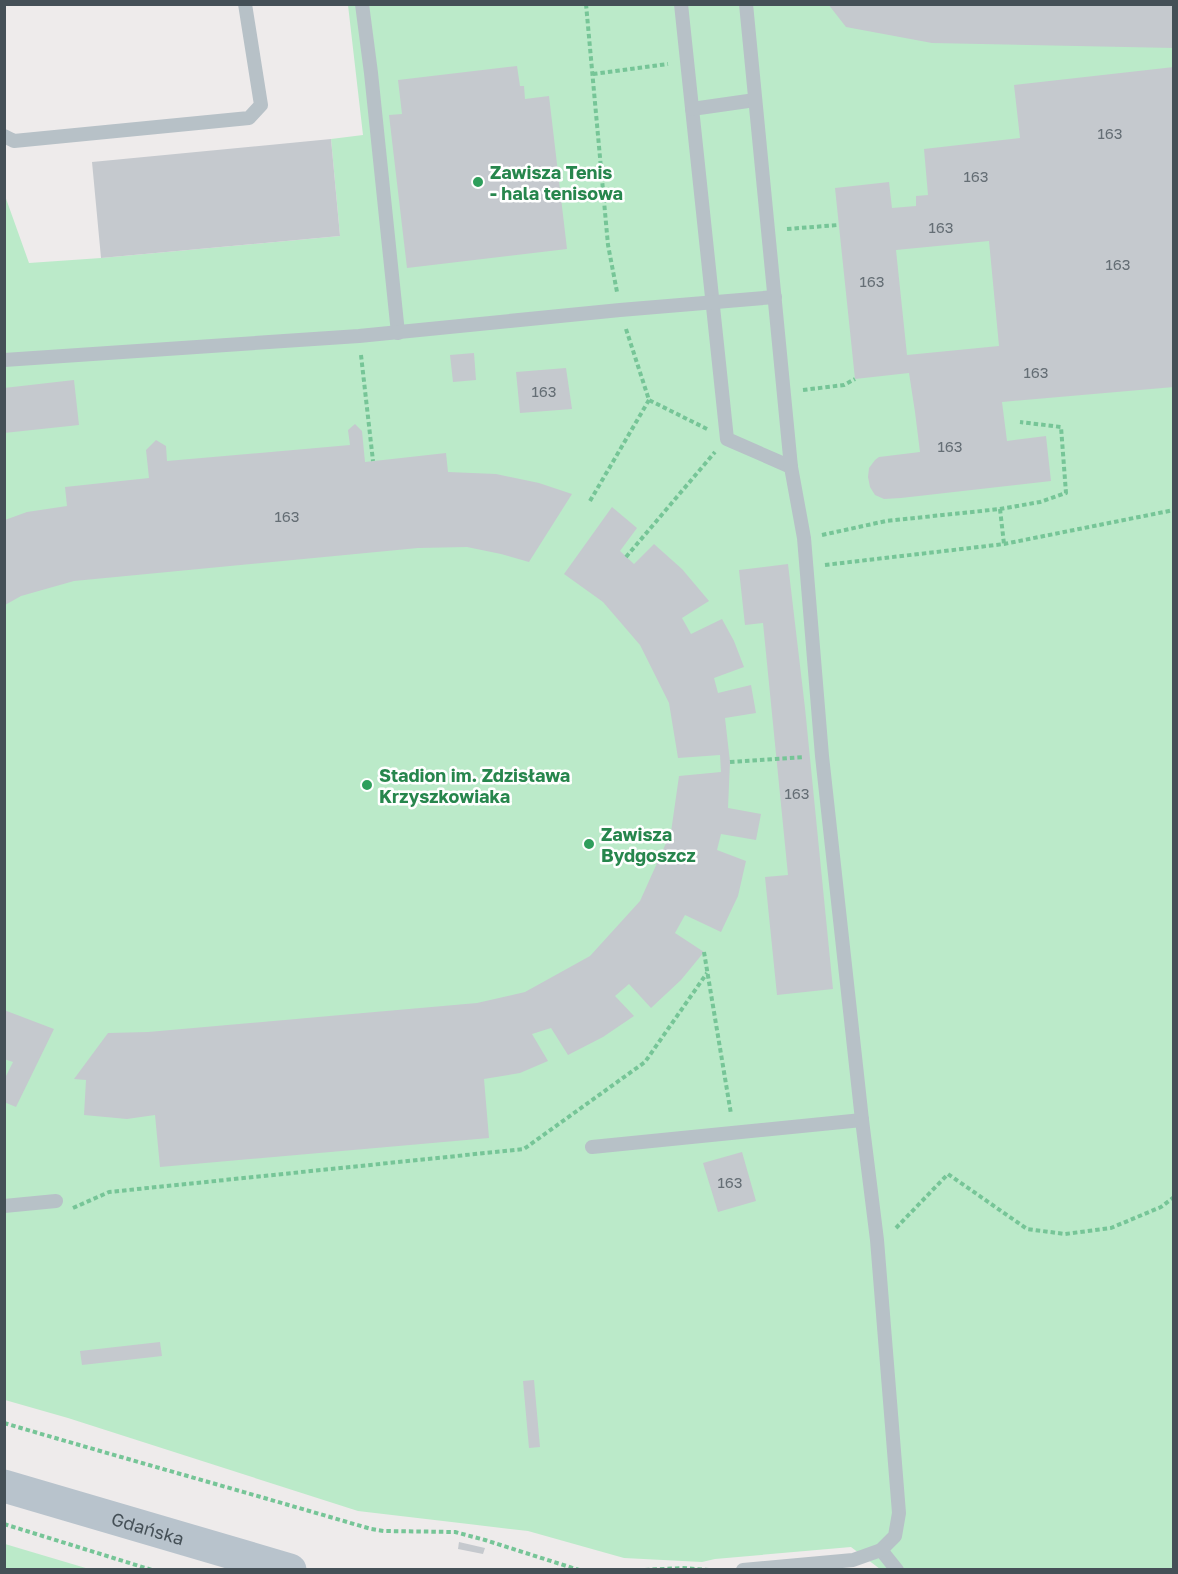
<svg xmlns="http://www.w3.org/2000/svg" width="1178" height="1574" viewBox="0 0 1178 1574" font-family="'Golos Text',sans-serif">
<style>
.green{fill:#bbeac9}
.building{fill:#c5c9ce;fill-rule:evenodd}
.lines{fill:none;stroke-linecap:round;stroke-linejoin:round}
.path{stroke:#76c597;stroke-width:4;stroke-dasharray:4.5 3;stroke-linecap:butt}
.lane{stroke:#b7c1c7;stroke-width:14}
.secondary{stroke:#b8c3cc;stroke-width:33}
.leisure-dot{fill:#2e9e5b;stroke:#fff;stroke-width:2}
.labels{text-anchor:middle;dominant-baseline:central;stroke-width:5;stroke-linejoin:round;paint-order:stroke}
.number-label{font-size:15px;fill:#656e75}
.leisure-label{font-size:18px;font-weight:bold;fill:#27864d;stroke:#fff;text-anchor:start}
.street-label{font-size:18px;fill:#455057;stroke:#fff}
</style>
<rect width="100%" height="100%" fill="#eeebeb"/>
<g class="green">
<path d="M348,5h825v1564h-293l-29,-22 -136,12 -13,3 -78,-4 -96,-27 -170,-20 -290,-93 -63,-18 -1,-1207 25,70 72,-5 239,-22 -9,-97 32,-4z"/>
<path d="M5,1544l84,25h-84z"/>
</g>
<g class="building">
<path d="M828,4h346v44l-242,-5 -86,-16z"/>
<path d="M517,66l3,20h4l1,13 24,-3 18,153 -160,19 -18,-153 13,-1 -4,-34z"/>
<path d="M1174,67v320l-172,15 5,39 39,-5 5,45 -150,17 -17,1 -9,-4 -5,-8 -2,-10 1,-9 6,-8 4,-3 41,-5 -5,-40 -6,-39 -54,6 -20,-191 54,-6 3,26 24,-2v-10l12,-1 -4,-46 96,-11 -6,-53zM989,241l10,105 -92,9 -11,-105z"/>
<path d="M331,139l9,97 -239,22 -9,-96z"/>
<path d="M474,353l2,27 -23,2 -3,-27z"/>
<path d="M566,368l6,41 -52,4 -4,-41z"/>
<path d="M74,380l5,45 -75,8v-45z"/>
<path d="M355,424l7,7 3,31 81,-9 2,19 48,2 43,9 33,11 -43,68 -28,-8 -34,-7 -49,1 -344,33 -53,15 -16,9v-85l22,-8 40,-6 -2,-19 84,-9 -3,-28 10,-10 10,6 1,15 183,-16 -2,-15z"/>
<path d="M612,507l25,21 -17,23 14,13 20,-20 28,25 27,32 -27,17 9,16 31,-15 12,22 10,26 -30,11 4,15 33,-8 5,28 -31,5 5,44 -2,46 33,6 -5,26 -35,-6 -4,16 29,11 -8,35 -17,36 -36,-17 -10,18 29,19 -23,28 -30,28 -22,-24 -14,12 19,20 -31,21 -35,18 -17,-27 -19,6 16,27 -28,12 -36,6 5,59 -329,29 -5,-52 -28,4 -43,-4 2,-35 -12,-1 34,-46 40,-1 329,-29 48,-11 65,-36 50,-55 31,-69 8,-56 42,-4 -1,-17 -42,3 -9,-55 -29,-58 -37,-43 -39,-28z"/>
<path d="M788,564l17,144 28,281 -56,6 -12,-118 23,-2 -25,-252 -18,2 -6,-55z"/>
<path d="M4,1010l50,19 -38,78 -12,-5v-22l9,-18 -9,-3z"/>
<path d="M742,1152l14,49 -38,11 -15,-49z"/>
<path d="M160,1342l2,14 -80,9 -2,-14z"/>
<path d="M534,1380l6,67 -11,1 -6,-67z"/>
<path d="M459,1542l26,6 -2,6 -25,-5z"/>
</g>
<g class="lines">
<g class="path">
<path d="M586,4l22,241 9,47"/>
<path d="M593,74l75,-10"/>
<path d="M787,229l51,-4"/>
<path d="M626,329l23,71 58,29"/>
<path d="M361,355l12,106"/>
<path d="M803,390l41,-5 11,-6"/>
<path d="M590,501l59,-101"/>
<path d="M1000,509l4,35"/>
<path d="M822,535l64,-14 114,-12 40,-7 26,-9 -5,-66 -41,-5"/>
<path d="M626,557l89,-105"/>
<path d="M825,565l179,-21 170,-34"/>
<path d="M730,762l74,-5"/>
<path d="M704,952l27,162"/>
<path d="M4,1059h1"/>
<path d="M73,1208l36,-16 415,-43 121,-87 62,-89"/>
<path d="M896,1228l52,-54 79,55 38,5 46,-6 50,-21 13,-10"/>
<path d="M4,1423c122,36 245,70 367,106l13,2 71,1 30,8 94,30"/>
<path d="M4,1524l148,46"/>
<path d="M645,1570l37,-2 27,2"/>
</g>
<g class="lane">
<path d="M362,4l9,69 27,260"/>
<path d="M681,4l46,435 64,28"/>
<path d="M692,109l63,-9"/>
<path d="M4,136l10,5 235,-23 12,-13 -16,-101"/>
<path d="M4,360l355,-24 261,-26 155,-13"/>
<path d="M592,1147l270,-27"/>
<path d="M4,1206l52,-5"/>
<path d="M881,1550l16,20"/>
<path d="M743,1570l110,-10 28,-10 14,-14 4,-23 -22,-273 -15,-120 -40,-364 -18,-218 -13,-71 -45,-463"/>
</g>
<path class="secondary" id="s1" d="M4,1486l286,84"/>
</g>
<g class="leisure-dot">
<circle cx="478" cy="182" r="6"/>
<circle cx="367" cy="785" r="6"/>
<circle cx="589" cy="844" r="6"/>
</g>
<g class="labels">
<g class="number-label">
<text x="1110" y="133">163</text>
<text x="976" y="176">163</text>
<text x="941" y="227">163</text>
<text x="1118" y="264">163</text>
<text x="872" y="281">163</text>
<text x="1036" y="372">163</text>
<text x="544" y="391">163</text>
<text x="950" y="446">163</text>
<text x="287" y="516">163</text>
<text x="797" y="793">163</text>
<text x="730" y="1182">163</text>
</g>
<g class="leisure-label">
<text x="490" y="172">Zawisza Tenis<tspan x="490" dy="21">- hala tenisowa</tspan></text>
<text x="379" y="775">Stadion im. Zdzisława<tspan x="379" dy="21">Krzyszkowiaka</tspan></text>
<text x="601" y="834">Zawisza<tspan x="601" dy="21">Bydgoszcz</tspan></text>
</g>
<g class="street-label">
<text stroke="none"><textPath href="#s1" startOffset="150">Gdańska</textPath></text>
</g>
</g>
<rect width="1178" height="1574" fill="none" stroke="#455057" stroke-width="12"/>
</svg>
